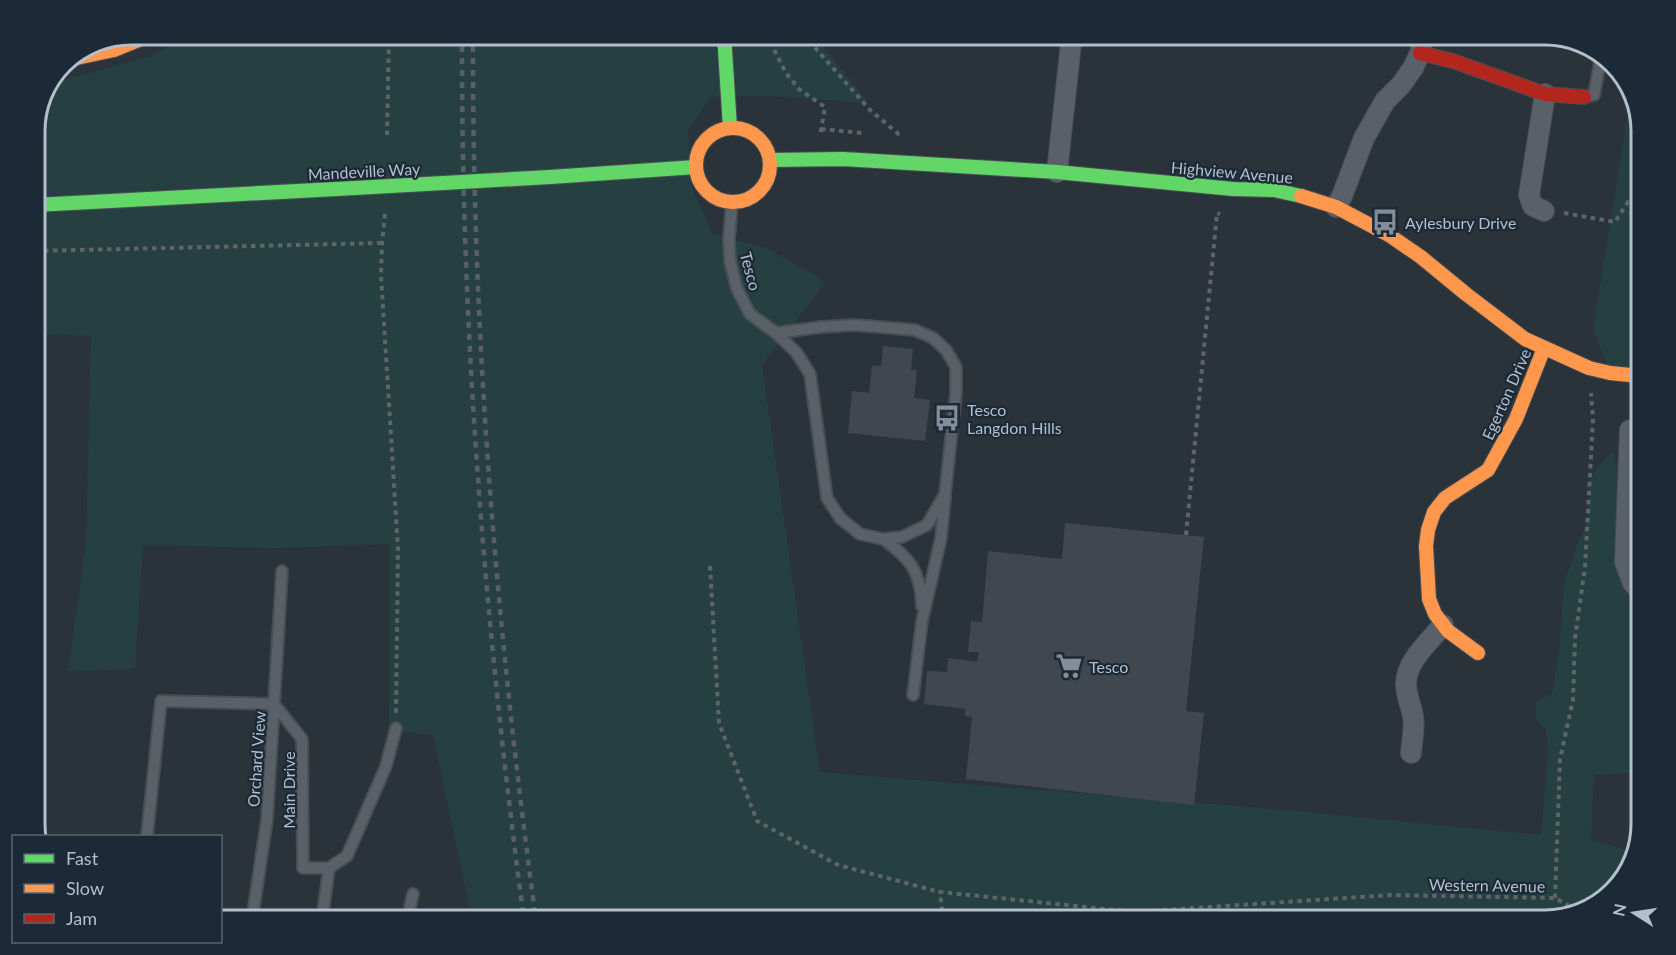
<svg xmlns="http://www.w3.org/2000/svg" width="1676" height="955" viewBox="0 0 1676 955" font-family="Lato,sans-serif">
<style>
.green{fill:#264041}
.building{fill:#41474e}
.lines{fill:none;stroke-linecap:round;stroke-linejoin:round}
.lane-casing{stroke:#484e54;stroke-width:14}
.street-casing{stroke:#484e54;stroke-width:22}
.fast-casing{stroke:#484e54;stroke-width:16}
.slow-casing{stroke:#484e54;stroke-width:16}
.jam-casing{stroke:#484e54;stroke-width:16}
.path{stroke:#5d656b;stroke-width:4;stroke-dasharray:4.5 4.5;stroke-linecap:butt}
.lane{stroke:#5a6068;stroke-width:10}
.street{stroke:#5a6068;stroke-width:20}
.fast{stroke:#63d668;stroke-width:14}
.slow{stroke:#ff974d;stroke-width:14}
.jam{stroke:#b3261e;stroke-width:14}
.rail{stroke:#595f66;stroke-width:4.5;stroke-dasharray:6 6;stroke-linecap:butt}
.fast-bridge-casing{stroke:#484e54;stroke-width:16;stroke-linecap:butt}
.fast-bridge{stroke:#63d668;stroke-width:14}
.labels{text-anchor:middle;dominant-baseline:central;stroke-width:4.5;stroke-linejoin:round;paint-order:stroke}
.street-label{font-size:16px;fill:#b3bfcb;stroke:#1c2936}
.poi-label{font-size:16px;fill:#b3bfcb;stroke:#1c2936;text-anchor:start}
.rim{fill:none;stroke:#b3bfcb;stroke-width:3}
</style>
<rect width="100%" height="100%" fill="#2a323a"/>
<g class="green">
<path d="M188,35h626l55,68 -101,-7 -58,1 -22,34 4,58 21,45 54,14 59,34 -64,83 58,407 466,38 255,25 7,-80 -2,-26 -10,-10v-17l16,-8 8,-51 4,-59 13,-40 10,-22 3,-44 22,-27 15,43 -2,68 16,29v181l-47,3 -3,65 43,12 -5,20 -36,35 -48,13h-1073l-39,-185 -44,-4 1,-187 -114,4 -133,-3 -8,124 -67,2 18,-129 5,-206 -56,-2v-209l21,-46h10l83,-22z"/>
<path d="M1630,100h3l8,26v250l-31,-3 -17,-43z"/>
</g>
<g class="building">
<path d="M883,346l30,3 -2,21h6l-3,28 16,2 -5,41 -77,-8 4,-42 17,2 3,-28 9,1z"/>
<path d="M1065,523l139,14 -18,174 18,2 -10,92 -228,-26 6,-62 -7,-1v-7l-41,-5 3,-33 20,1 1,-14 29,4 2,-10h-11l3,-31 11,1 6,-71 74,8z"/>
</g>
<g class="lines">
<g class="lane-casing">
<g id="lane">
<path d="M1587,96l7,-1 7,-38"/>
<path d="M732,202l-3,37 1,22 7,28 13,25 26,19 20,19 14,22 17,124 13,20 20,16 23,5 19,-2 25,-12 18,-31 11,-101v-26l-10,-17 -13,-12 -18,-8 -60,-5 -34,2 -45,6"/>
<path d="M883,539c27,19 38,33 39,67"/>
<path d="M282,571l-8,133 28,35 1,129h26"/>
<path d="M913,695l9,-74 19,-83 4,-41"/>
<path d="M147,836l14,-135 113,3 -7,115 -15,101"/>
<path d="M329,868l18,-12 39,-90 10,-38"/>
<path d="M322,920l7,-52"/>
<path d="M407,920l6,-26"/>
</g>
</g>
<g class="street-casing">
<g id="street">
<path d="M1057,172l15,-138"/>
<path d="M1336,207l6,-11 22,-58 21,-37 16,-16 12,-17 7,-15 4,-19"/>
<path d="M1544,211l-11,-5 -4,-11 16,-101"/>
<path d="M1630,430l-5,132 8,21 8,8"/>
<path d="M1411,753c1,-12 4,-25 2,-37 -2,-11 -7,-21 -7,-32 0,-23 24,-43 37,-59"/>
</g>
</g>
<g class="fast-casing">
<g id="fast">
<path d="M724,34l6,94"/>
<path d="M770,160l73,-1 214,13 176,17 41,1 27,6"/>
<path d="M550,177l146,-10"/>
<path d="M35,205l320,-17"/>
</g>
</g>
<g class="slow-casing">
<g id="slow">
<path d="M72,59l42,-9 39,-16"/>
<circle cx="733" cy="165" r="37"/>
<path d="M1301,196l35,11 53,28 32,22 45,37 59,45 64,29 21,5 31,3"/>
<path d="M1478,653l-30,-22 -13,-17 -6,-15 -3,-53 2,-16 6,-18 11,-14 43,-28 28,-51 28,-71"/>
</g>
</g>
<g class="jam-casing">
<path id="jam" d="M1420,53l33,8 92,33 39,3"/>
</g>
<g class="path">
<path d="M766,34l20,39 13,16 26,18 -5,29"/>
<path d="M803,34l67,76 32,27"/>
<path d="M821,129l41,4"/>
<path d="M387,135l2,-101"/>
<path d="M1564,213l51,9 13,-20 13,-1"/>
<path d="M385,214l-3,29 -1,32 17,274 -2,164"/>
<path d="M35,251l347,-8"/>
<path d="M1186,535l31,-322 3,1"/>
<path d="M710,566l9,157 38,98 81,44 102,27"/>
<path d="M1555,898l5,-139 13,-59 2,-62 10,-71 8,-148 -2,-26"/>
<path d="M943,920l-3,-28 194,20 257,-17 164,3 23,13"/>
</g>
<use href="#lane" class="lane"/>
<use href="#street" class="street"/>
<use href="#fast" class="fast"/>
<use href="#slow" class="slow"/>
<use href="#jam" class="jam"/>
<g class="rail">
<path d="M462,34c-1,297 23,593 62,886"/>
<path d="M473,34c-1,297 23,593 63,886"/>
</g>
<g class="fast-bridge-casing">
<path id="fast-bridge" d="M355,188l195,-11"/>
</g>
<use href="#fast-bridge" class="fast-bridge"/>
</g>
<defs>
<g id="bus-bare" transform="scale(2.07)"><path d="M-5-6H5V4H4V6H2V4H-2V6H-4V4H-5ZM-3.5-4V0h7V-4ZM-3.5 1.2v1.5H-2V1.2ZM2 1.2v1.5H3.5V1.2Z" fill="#838e98" stroke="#1c2936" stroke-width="2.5" paint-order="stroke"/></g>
<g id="supermarket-bare" transform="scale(2.07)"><path d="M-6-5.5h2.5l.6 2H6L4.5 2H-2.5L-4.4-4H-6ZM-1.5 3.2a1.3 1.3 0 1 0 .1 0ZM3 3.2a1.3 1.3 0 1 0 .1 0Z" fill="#838e98" stroke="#1c2936" stroke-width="2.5" paint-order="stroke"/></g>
</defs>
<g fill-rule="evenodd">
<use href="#bus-bare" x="1385" y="222"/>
<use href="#bus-bare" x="947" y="418"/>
<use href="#supermarket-bare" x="1069" y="666"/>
</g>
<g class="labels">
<g class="street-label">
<text transform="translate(364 171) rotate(-3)">Mandeville Way</text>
<text transform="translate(1232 172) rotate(5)">Highview Avenue</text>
<text transform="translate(751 271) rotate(75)">Tesco</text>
<text transform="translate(1506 394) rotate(-66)">Egerton Drive</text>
<text transform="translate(256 759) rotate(-86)">Orchard View</text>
<text transform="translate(288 790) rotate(-90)">Main Drive</text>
<text transform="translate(1487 885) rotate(1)">Western Avenue</text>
</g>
<g class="poi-label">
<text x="1405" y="222">Aylesbury Drive</text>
<text x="967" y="409">Tesco<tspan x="967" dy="18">Langdon Hills</tspan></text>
<text x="1089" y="666">Tesco</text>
</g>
</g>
<path d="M0 0H1676V955H0ZM131 45H1545A86 86 0 0 1 1631 131V824A86 86 0 0 1 1545 910H131A86 86 0 0 1 45 824V131A86 86 0 0 1 131 45Z" fill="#1c2936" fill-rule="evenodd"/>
<path class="rim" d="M131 45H1545A86 86 0 0 1 1631 131V824A86 86 0 0 1 1545 910H131A86 86 0 0 1 45 824V131A86 86 0 0 1 131 45Z"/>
<rect x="12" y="835" width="210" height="108" fill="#1c2936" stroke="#586572" stroke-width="1.5"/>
<rect x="24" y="854" width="30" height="9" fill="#63d668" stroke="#586572" stroke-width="1.5"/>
<text x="66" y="865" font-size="18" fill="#b3bfcb">Fast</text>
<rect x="24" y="884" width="30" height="9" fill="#ff974d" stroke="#586572" stroke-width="1.5"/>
<text x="66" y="895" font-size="18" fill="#b3bfcb">Slow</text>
<rect x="24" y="914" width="30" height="9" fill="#b3261e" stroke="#586572" stroke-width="1.5"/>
<text x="66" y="925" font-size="18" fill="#b3bfcb">Jam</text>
<g transform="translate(1634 913) rotate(282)" stroke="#1c2936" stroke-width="4.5" paint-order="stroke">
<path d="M0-4.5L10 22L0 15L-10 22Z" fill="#b3bfcb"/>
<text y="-9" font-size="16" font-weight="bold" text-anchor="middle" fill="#b3bfcb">N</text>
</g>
</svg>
